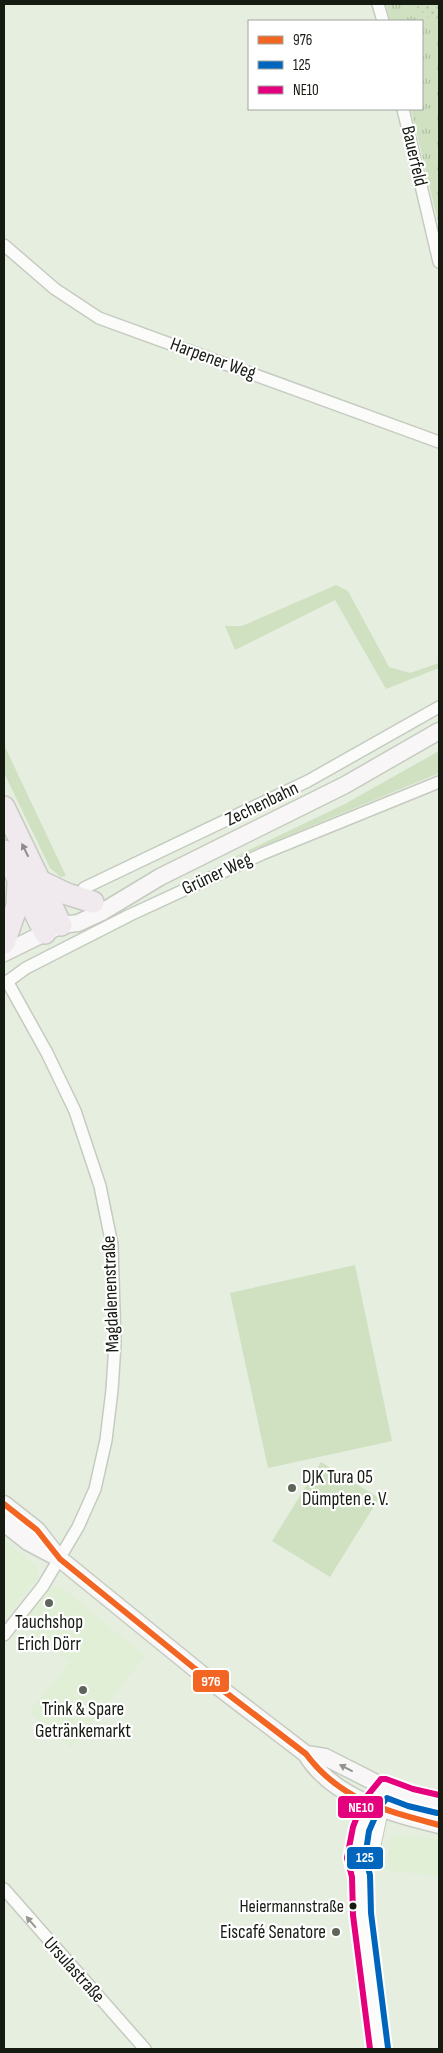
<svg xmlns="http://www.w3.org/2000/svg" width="443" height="2053" viewBox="0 0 443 2053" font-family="'Sofia Sans Condensed',sans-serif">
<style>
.built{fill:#e0efd6}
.grass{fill:#cfe1c0}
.park{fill:url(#park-tufts)}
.garden{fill:url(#garden-dots)}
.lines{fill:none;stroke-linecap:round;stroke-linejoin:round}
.minor-casing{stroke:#c5cbc0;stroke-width:14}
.tertiary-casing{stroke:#c5cbc0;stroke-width:16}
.secondary-casing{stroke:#c5cbc0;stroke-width:19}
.motorway-casing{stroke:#c8cbc4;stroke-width:24}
.minor{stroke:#fbfcfa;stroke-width:11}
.tertiary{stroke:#fbfcfa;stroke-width:14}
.secondary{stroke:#f8f6f6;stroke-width:16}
.motorway{stroke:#f0e9ed;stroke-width:21}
.bus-1-casing{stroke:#fff;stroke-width:10}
.bus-2-casing{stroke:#fff;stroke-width:10}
.bus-3-casing{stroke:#fff;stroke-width:10}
.bus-1{stroke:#f26522;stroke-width:6}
.bus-2{stroke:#0065bd;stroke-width:6}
.bus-3{stroke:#e5007d;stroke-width:6}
.oneway{fill:#8e8c8a}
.oneway2{fill:#92938f}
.oneway3{fill:#949792}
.poi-dot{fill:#5f655a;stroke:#fff;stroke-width:2}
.bus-dot{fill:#161b12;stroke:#fff;stroke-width:2}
.labels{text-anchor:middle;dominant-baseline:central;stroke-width:4.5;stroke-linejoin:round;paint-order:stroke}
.bus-label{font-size:18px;fill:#161b12;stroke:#fff;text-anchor:end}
.street-label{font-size:19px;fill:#161b12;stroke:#fff}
.poi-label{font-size:19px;fill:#161b12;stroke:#fff}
.line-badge{stroke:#fff;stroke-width:2}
.badge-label{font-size:14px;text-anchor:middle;font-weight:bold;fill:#fff}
</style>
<defs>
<pattern id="park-tufts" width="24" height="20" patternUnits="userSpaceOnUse" patternTransform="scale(1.25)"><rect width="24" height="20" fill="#cfe1c0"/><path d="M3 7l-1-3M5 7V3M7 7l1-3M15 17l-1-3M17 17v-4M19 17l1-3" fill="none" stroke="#b1c0a4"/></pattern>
<pattern id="garden-dots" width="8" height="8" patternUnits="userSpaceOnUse" patternTransform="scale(1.25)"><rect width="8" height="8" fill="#cfe1c0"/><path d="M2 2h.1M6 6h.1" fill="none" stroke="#b1c0a4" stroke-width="1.8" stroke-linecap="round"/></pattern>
</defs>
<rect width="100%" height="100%" fill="#e6eee0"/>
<g class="built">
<path d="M4,1540l33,27 1,10 -34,43z"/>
<path d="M56,1587h5l84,69 -73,92 -43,-36 41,-50 -48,-38 26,-34z"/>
<path d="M399,1834l40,5v37l-53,-6 3,-27 4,-6z"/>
</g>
<g class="grass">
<path d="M336,585l12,6 41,76 21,6 29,-10v5l-53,21 -51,-89 -100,50 -10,-24h17z"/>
<path d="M5,747l61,129 -5,1 -11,-9 -46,-95z"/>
<path d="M439,751v22l-222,92 126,-60z"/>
<path d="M355,1265l37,176 -124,27 -38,-175z"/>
<path d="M321,1462l58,36 -49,79 -58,-36z"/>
</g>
<path class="park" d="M386,4h27l26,23v199l-28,-117h11v-88h-32z"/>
<path class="garden" d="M413,4h26v23z"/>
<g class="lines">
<g class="minor-casing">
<g id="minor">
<path d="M378,4l5,17"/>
<path d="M403,109l36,153"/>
<path d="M4,245l51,44 44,29 340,124"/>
<path d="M84,888l224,-107 131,-74"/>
<path d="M4,984l22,-16 104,-53 132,-61 177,-72"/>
<path d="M4,1635l39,-49 35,-59 17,-38 11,-49 6,-50 3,-46 -3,-99 -12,-59 -25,-75 -28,-58 -40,-72"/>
<path d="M4,1889l141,160"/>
</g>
</g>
<g class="tertiary-casing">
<g id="tertiary">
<path d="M361,1876l11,-24 11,-52"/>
<path d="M379,2049l-17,-135 -1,-38 -5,-17 5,-30 10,-25 13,-17"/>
</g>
</g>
<g class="secondary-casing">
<g id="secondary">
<path d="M4,953l57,-28 17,-2 24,-11 58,-35 185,-92 94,-54"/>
<path d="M4,1504l33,26 18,23"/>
<path d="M4,1523l24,19 32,17 139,113 107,82 19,3 59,30 26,10 29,7"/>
<path d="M306,1754c27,45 86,59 133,71"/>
</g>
</g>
<g class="motorway-casing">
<g id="motorway">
<path d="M4,807l57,118"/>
<path d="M4,851l41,82"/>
<path d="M40,881l27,13 26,8"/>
<path d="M4,943l13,-37 1,-24"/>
</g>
</g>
<use href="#minor" class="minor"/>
<use href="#tertiary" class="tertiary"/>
<use href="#secondary" class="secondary"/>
<use href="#motorway" class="motorway"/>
<g class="bus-1-casing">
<path id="bus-1" d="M4,1504l33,26 23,29 139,113 107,82c34,46 80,57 133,71"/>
</g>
<g class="bus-2-casing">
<path id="bus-2" d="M388,2048l-17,-135 -1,-38 -5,-17 4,-27 10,-23 8,-10 21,8 29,7"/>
</g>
<g class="bus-3-casing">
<path id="bus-3" d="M370,2049l-17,-134 -1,-38 -5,-19 6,-31 10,-26 18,-22h5l27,10 26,6"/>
</g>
<use href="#bus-1" class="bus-1"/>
<use href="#bus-2" class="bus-2"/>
<use href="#bus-3" class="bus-3"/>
</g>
<defs><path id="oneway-solid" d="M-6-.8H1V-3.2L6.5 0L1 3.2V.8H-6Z" transform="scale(1.25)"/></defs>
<use class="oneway" href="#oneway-solid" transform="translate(25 850) rotate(-116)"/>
<use class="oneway2" href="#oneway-solid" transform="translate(346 1768) rotate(-153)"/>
<use class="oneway3" href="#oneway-solid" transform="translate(31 1922) rotate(-131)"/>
<g class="poi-dot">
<circle cx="292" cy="1488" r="5"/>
<circle cx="49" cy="1603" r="5"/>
<circle cx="83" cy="1690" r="5"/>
<circle cx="336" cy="1932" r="5"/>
</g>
<circle class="bus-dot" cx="353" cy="1906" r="4.5"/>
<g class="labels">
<g class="bus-label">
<text x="344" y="1906">Heiermannstraße</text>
</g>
<g class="street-label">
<text transform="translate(414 156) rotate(77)">Bauerfeld</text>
<text transform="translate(213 359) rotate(20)">Harpener Weg</text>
<text transform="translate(262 804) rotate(-26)">Zechenbahn</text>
<text transform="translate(217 874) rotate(-25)">Grüner Weg</text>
<text transform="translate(111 1294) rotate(-92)">Magdalenenstraße</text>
<text transform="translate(74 1970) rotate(48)">Ursulastraße</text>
</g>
<g class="poi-label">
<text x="302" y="1477" text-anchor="start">DJK Tura 05<tspan x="302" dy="22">Dümpten e. V.</tspan></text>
<text x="49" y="1622">Tauchshop<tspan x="49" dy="22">Erich Dörr</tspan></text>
<text x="83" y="1709">Trink &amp; Spare<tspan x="83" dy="22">Getränkemarkt</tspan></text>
<text x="326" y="1932" text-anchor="end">Eiscafé Senatore</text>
</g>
</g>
<g class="line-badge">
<rect x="192" y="1669" width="38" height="24" rx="5" fill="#f26522"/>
<rect x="337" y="1795" width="47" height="24" rx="5" fill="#e5007d"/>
<rect x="346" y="1846" width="38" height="24" rx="5" fill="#0065bd"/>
</g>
<g class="badge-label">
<text x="211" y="1686">976</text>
<text x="361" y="1812">NE10</text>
<text x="365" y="1862">125</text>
</g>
<rect width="443" height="2053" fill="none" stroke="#161b12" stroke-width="10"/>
<rect x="248" y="20" width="175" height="90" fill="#ffffff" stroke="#a2a4a0"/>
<rect x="258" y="36" width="25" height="8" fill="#f26522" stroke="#a2a4a0"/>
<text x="293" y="45" font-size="15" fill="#161b12">976</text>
<rect x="258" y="61" width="25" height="8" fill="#0065bd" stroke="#a2a4a0"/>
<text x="293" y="70" font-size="15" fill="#161b12">125</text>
<rect x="258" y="86" width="25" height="8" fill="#e5007d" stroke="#a2a4a0"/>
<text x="293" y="95" font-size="15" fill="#161b12">NE10</text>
</svg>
